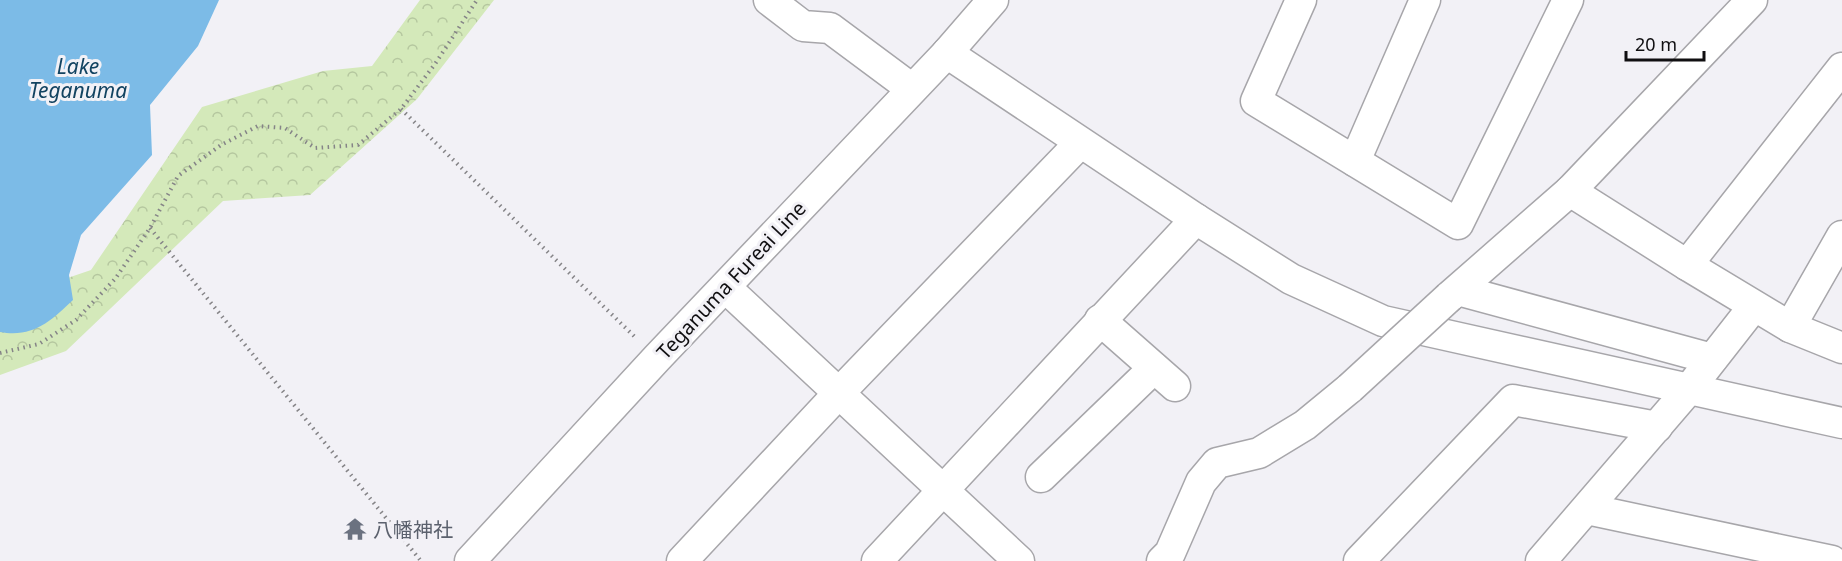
<svg xmlns="http://www.w3.org/2000/svg" width="1842" height="561" viewBox="0 0 1842 561" font-family="'Noto Sans','Noto Sans JP',sans-serif">
<style>
.park{fill:url(#park-crowns)}
.water{fill:#7cbbe7}
.lines{fill:none;stroke-linecap:round;stroke-linejoin:round}
.minor-casing{stroke:#a7a6aa;stroke-width:33}
.path{stroke:#858487;stroke-width:4;stroke-dasharray:1.5 4.5;stroke-linecap:butt}
.minor{stroke:#fff;stroke-width:30}
.minor-bridge-casing{stroke:#a7a6aa;stroke-width:33;stroke-linecap:butt}
.minor-bridge{stroke:#fff;stroke-width:30}
.labels{text-anchor:middle;dominant-baseline:central;stroke-width:6;stroke-linejoin:round;paint-order:stroke}
.street-label{font-size:20px;fill:#100f11;stroke:#f2f1f6}
.worship-label{font-size:20px;fill:#5b616d;stroke:#f2f1f6;text-anchor:start}
.water-label{font-size:21px;font-style:italic;fill:#124361;stroke:#f2f1f6}
</style>
<defs>
<pattern id="park-crowns" width="20" height="18" patternUnits="userSpaceOnUse" patternTransform="scale(1.5)"><rect width="20" height="18" fill="#d4e9ba"/><path d="M2 6a3 3 0 1 1 6 0M12 15a3 3 0 1 1 6 0" fill="none" stroke="#b5c79f"/></pattern>
</defs>
<rect width="100%" height="100%" fill="#f2f1f6"/>
<path class="park" d="M420,0h74l-77,99 -107,96 -87,6 -157,150 -66,24v-74l91,-31 111,-163 121,-36 49,-5z"/>
<path class="water" d="M0,0h219l-21,46 -48,59 2,50 -71,80 -12,40 4,25c-22,21 -40,38 -73,32z"/>
<g class="lines">
<g class="minor-casing">
<g id="minor">
<path d="M769,0l34,26 27,2 82,61"/>
<path d="M1301,0l-45,101 202,123 110,-224"/>
<path d="M947,53l249,166 95,60 92,42 459,102"/>
<path d="M1355,161l70,-161"/>
<path d="M1570,191l117,74 155,-197"/>
<path d="M1687,265l103,62 52,21"/>
<path d="M725,287l294,274"/>
<path d="M1458,290l254,69"/>
<path d="M1449,297l121,-106 182,-191"/>
<path d="M1100,320l75,66"/>
<path d="M1790,327l52,-91"/>
<path d="M1041,477l113,-109"/>
<path d="M1587,509l245,52"/>
<path d="M470,561l187,-203 290,-305 46,-53"/>
<path d="M682,561l156,-167 242,-251"/>
<path d="M877,561l319,-342"/>
<path d="M1162,561l8,-8 31,-71 16,-19 42,-10 46,-28 45,-37"/>
<path d="M1359,561l154,-161 144,27"/>
<path d="M1541,561l148,-172 65,-83"/>
</g>
</g>
<g class="path">
<path d="M401,109l236,230"/>
<path d="M150,228l271,333"/>
<path d="M0,353l39,-9 37,-24 39,-41 35,-51 28,-52 43,-31 37,-19 27,2 30,20 43,-3 43,-36 34,-45 42,-64"/>
</g>
<use href="#minor" class="minor"/>
<g class="minor-bridge-casing">
<path id="minor-bridge" d="M1350,388l99,-91"/>
</g>
<use href="#minor-bridge" class="minor-bridge"/>
</g>
<defs>
<g id="temple-bare" transform="scale(1.8)"><path d="M0-6L5-2H3V0L6.5 2.5H4V6H1.5V3h-3V6H-4V2.5H-6.5L-3 0V-2H-5Z" fill="#6b7280" stroke="#f2f1f6" stroke-width="2.5" paint-order="stroke"/></g>
</defs>
<g fill-rule="evenodd">
<use href="#temple-bare" x="355" y="529"/>
</g>
<g class="labels">
<g class="street-label">
<text transform="translate(731 280) rotate(-47)">Teganuma Fureai Line</text>
</g>
<g class="worship-label">
<text x="373" y="529">八幡神社</text>
</g>
<g class="water-label">
<text x="78" y="66">Lake<tspan x="78" dy="24">Teganuma</tspan></text>
</g>
</g>
<path d="M1626 51v9h78v-9" fill="none" stroke="#100f11" stroke-width="3"/>
<text x="1635" y="51" font-size="18" fill="#100f11" stroke="#f2f1f6" stroke-width="4.5" paint-order="stroke">20 m</text>
</svg>
